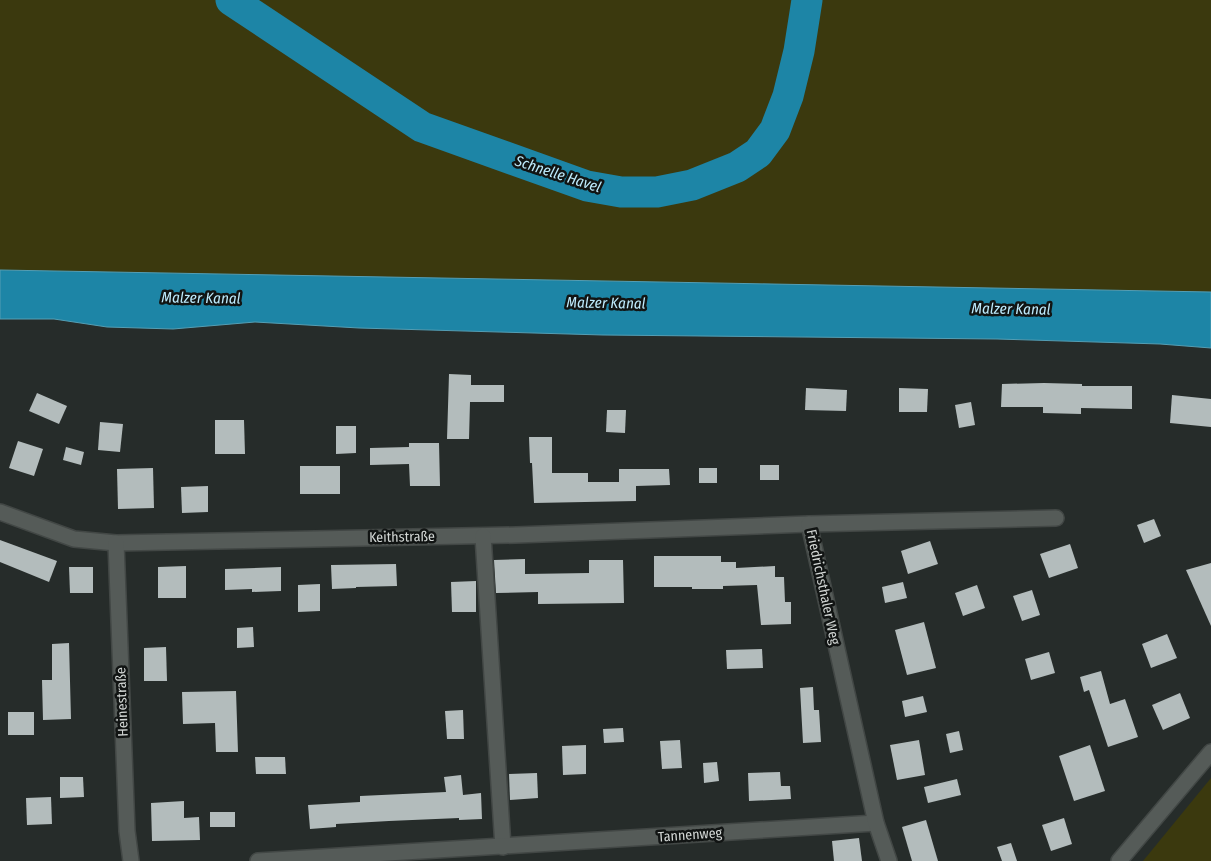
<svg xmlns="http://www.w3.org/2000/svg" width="1211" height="861" viewBox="0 0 1211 861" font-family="'Fira Sans Condensed',sans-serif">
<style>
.green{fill:#3b390e}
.water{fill:#1d85a6;stroke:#549eb4}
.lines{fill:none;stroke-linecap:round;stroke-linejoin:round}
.river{stroke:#1d85a6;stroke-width:31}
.building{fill:#b3bcbc}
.minor-casing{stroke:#424745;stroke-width:18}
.minor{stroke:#555b58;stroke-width:15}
.labels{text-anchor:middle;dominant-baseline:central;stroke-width:5;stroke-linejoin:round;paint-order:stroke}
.street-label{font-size:14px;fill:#d3d7d5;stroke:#111413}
.water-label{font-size:15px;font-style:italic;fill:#beebfd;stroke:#111413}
</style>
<rect width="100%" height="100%" fill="#262c2a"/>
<g class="green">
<path d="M0,0h1211v292l-1211,-22z"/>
<path d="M1211,778v83h-68z"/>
</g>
<path class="water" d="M0,270l1211,22v56l-51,-4 -163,-5 -394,-4 -244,-7 -104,-6 -82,7 -66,-2 -53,-8h-54z"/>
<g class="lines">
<path class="river" d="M231,0l191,127 165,59 34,6h36l35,-7 45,-18 21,-14 17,-23 13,-34 11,-45 8,-51"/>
</g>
<g class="building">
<path d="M449,374l22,1v10h33v17h-34l-1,37h-22z"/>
<path d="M1044,383l38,1v2h50v23l-51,-1v6l-38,-1v-6h-42l1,-23z"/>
<path d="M806,388l41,2 -1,21 -41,-1z"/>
<path d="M899,388l29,1 -1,23h-28z"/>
<path d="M37,393l30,13 -8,18 -30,-13z"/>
<path d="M1172,395l39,4v28l-41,-4z"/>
<path d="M971,402l4,23 -16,3 -4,-23z"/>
<path d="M607,410h19l-1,23 -19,-1z"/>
<path d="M215,420h29l1,34h-30z"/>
<path d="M100,422l23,2 -3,28 -22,-2z"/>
<path d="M336,426h20v27l-20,1z"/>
<path d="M529,437h23v36h36v9h31v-13h50l1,16 -34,1v15l-102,2 -2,-40h-2z"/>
<path d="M18,441l25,8 -9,27 -25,-8z"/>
<path d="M409,443h30l1,43h-30l-1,-22 -39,1v-17l39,-1z"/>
<path d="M66,447l18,5 -3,13 -18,-5z"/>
<rect x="760" y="465" width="19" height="15"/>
<rect x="300" y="466" width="40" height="28"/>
<path d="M153,468l1,40 -36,1 -1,-40z"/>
<rect x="699" y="468" width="18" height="15"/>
<path d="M208,486v26l-26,1 -1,-26z"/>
<path d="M1154,519l7,17 -17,7 -7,-18z"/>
<path d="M0,540l57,21 -8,21 -49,-20z"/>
<path d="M930,541l8,23 -30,10 -7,-23z"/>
<path d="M1070,544l8,24 -29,10 -9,-24z"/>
<path d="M654,556h67v6h15v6l39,-2v11h9l1,25h6v22l-30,1 -4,-40 -34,1v3h-31v-2h-38z"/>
<path d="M525,559v15l64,-1v-13h34l1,43 -86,1v-12l-42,1 -2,-33z"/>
<path d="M1211,563v63l-25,-56z"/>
<path d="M396,564l1,22 -41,1v1l-24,1 -1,-24z"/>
<path d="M186,566v32h-28v-31z"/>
<path d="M69,567h24v26h-23z"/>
<path d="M281,567v24l-29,1v-3l-27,1v-21z"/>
<path d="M476,581v31h-24l-1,-30z"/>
<path d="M903,582l4,16 -22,5 -3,-16z"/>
<path d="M320,584v27l-22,1v-27z"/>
<path d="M977,585l8,23 -22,8 -8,-23z"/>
<path d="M1032,590l8,25 -18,6 -9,-25z"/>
<path d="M924,622l12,46 -29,7 -12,-45z"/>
<path d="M253,627l1,20 -17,1v-20z"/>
<path d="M1167,634l10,24 -26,10 -9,-24z"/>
<path d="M69,643l2,76 -28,1 -1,-40h10v-36z"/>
<path d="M166,647l1,34h-23v-33z"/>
<path d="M762,649l1,19 -36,1 -1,-19z"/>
<path d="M1049,652l6,21 -24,7 -6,-21z"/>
<path d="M1101,671l9,33 15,-5 13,38 -30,10 -19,-57 -5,2 -4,-15z"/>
<path d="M813,687l1,23h5l2,32 -18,1 -3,-55z"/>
<path d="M236,691l2,61h-22l-1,-29 -32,1 -1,-32z"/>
<path d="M1180,693l10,25 -27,12 -11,-25z"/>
<path d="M923,696l4,16 -22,5 -3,-16z"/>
<path d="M463,710l1,29h-17l-2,-28z"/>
<rect x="8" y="712" width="26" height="23"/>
<path d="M623,728l1,14 -20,1 -1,-14z"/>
<path d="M959,731l4,19 -13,3 -4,-19z"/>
<path d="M680,740l2,28 -20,1 -2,-28z"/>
<path d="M919,740l6,35 -28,5 -7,-35z"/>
<path d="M586,745v29l-23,1 -1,-29z"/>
<path d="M1090,745l15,46 -31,10 -15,-45z"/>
<path d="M255,757h30l1,17h-30z"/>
<path d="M717,762l2,19 -15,2 -1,-20z"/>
<path d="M780,772l1,14h9l1,13 -42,2 -1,-28z"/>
<path d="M537,773l1,25 -28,2 -1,-26z"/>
<path d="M461,775l2,20 18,-2 1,26 -23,1v-2l-70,3 -53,3v3l-26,2 -2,-24 52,-3v-6l86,-4 -2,-15z"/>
<path d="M60,777h23l1,20 -24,1z"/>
<path d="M957,779l4,16 -33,8 -4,-16z"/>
<path d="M51,797l1,27 -25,1 -1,-27z"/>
<path d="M184,801v17l15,-1 1,23 -48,1 -1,-38z"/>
<rect x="210" y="812" width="25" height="15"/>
<path d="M1064,818l8,26 -21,7 -9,-26z"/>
<path d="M926,820l12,41h-26l-10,-34z"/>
<path d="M859,838l3,23h-28l-2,-20z"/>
<path d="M1011,843l6,18h-15l-5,-14z"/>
</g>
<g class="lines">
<g class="minor-casing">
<g id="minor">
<path d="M0,512l74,27 42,4 400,-8 293,-11"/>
<path d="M483,536l20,311"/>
<path d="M116,543l11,288 4,30"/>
<path d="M258,861l618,-38"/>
<path d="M889,861l-13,-38 -67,-299 247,-6"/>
<path d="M1119,861l92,-109"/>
</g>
</g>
<use href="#minor" class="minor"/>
</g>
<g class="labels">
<g class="street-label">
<text transform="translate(402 537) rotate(-1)">Keithstraße</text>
<text transform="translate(823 587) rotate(78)">Friedrichsthaler Weg</text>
<text transform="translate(122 702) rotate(-92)">Heinestraße</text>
<text transform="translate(690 835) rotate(-4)">Tannenweg</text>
</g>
<g class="water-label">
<text transform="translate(558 174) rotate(18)">Schnelle Havel</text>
<text transform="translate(201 298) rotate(1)">Malzer Kanal</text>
<text transform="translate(606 303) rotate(1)">Malzer Kanal</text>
<text transform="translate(1011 309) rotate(1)">Malzer Kanal</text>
</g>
</g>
</svg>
